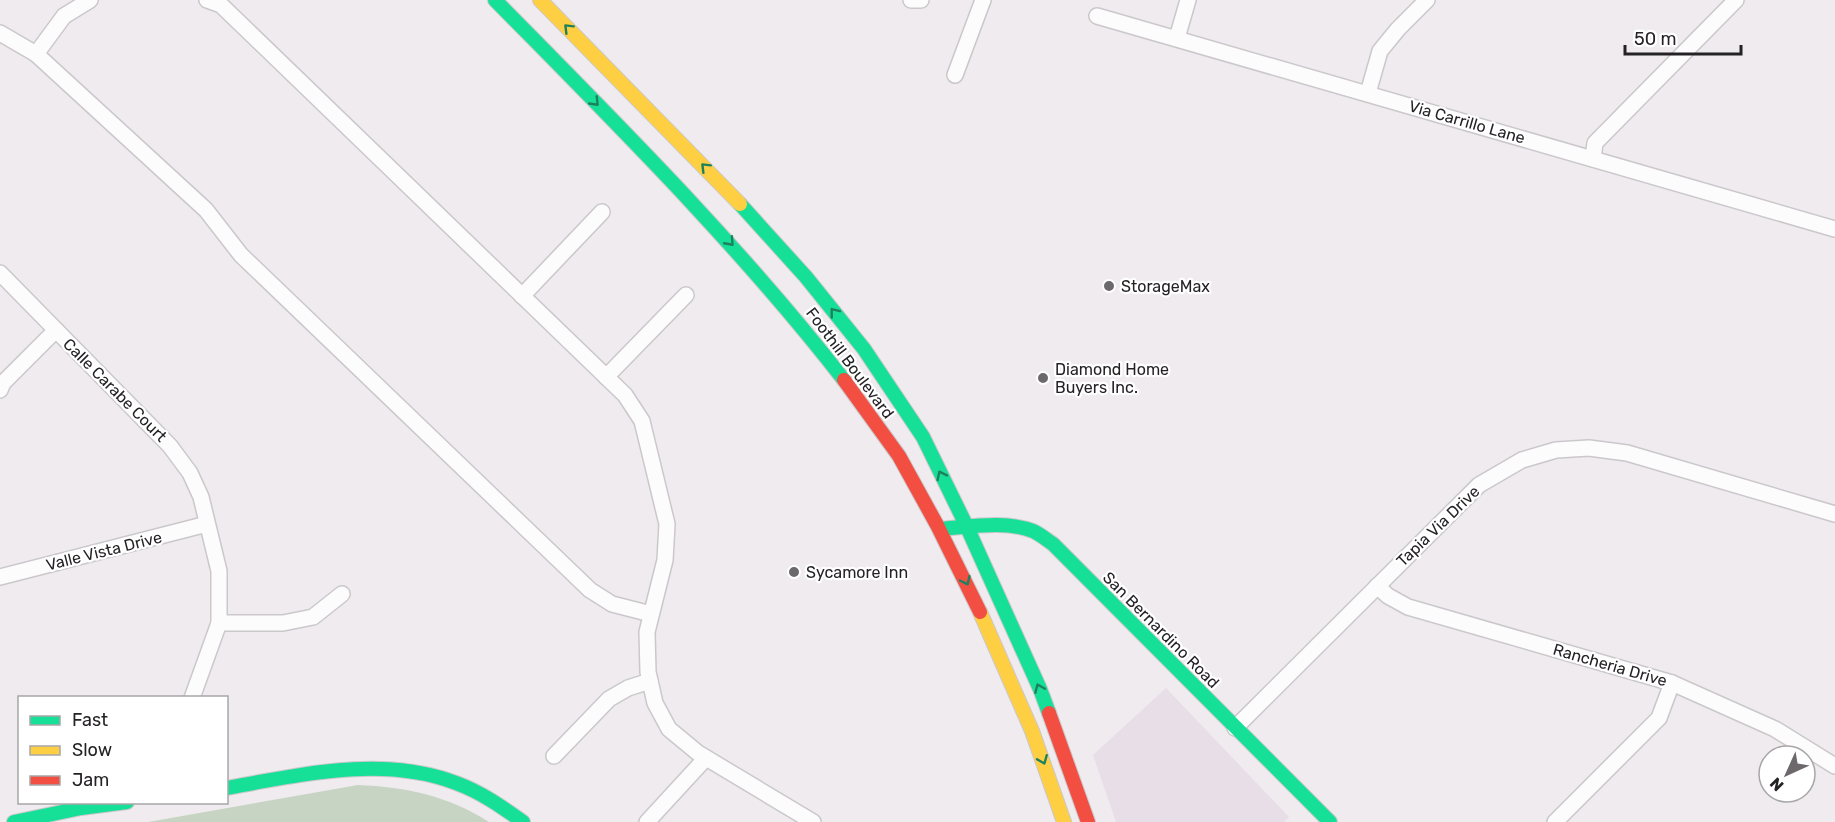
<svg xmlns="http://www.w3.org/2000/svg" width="1835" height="822" viewBox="0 0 1835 822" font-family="Rubik,sans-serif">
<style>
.built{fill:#e8dee7}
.green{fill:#c7d4c4}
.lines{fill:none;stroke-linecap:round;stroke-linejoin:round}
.street-casing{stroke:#cbc8cb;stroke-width:18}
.fast-casing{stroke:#cbc8cb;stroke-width:16}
.slow-casing{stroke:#cbc8cb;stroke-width:16}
.jam-casing{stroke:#cbc8cb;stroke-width:16}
.street{stroke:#fdfcfd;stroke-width:15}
.fast{stroke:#16e098;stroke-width:14}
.slow{stroke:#ffcf43;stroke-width:14}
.jam{stroke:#f24e42;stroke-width:14}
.oneway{stroke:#1e815e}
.poi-dot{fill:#6c686c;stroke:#fff;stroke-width:2}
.labels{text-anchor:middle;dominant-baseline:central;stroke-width:4.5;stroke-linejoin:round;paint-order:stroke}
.street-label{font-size:16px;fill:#252225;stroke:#fff}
.poi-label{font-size:16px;fill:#252225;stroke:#fff;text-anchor:start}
</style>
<rect width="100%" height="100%" fill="#efebef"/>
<path class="built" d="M1166,688l123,129 -5,5h-168l-23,-67z"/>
<path class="green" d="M358,785c49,2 90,11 131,37h-341z"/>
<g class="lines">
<g class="street-casing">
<g id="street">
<path d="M90,0l-26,16 -28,38 170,156 35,45 349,335 22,14 39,10"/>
<path d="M207,0l14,5 404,390 17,26 25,103 -2,36 -18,72 1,40 7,31 14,26 29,24 115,69"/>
<path d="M911,0h10"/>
<path d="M1097,16l738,213"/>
<path d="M0,33l36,21"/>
<path d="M1177,38l11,-38"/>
<path d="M955,75l28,-75"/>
<path d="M1368,93l12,-42 18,-22 29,-29"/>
<path d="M1593,159l2,-16 141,-143"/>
<path d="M0,273l170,173 20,27 11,24 18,74v52l-27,75"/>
<path d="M522,296l80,-84"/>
<path d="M606,377l80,-82"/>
<path d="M0,390l3,-7 53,-53"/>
<path d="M0,577l207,-53"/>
<path d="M1377,586l11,10 20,11 264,76 103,46 60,37"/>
<path d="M219,623h64l30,-6 29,-23"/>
<path d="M1235,728l244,-243 43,-25 34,-10 33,-2 38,5 208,61"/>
<path d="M554,756l55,-57 19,-11 22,-7"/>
<path d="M647,822l59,-64"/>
<path d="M1555,822l104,-104 13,-35"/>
</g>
</g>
<g class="fast-casing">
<g id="fast">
<path d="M495,0c121,123 243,244 349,380"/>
<path d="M740,204l66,73 58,72 59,88 44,90 73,162 9,24"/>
<path d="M940,529c30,-2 65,-9 93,2 7,3 14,9 20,13l277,278"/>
<path d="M226,788c74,-13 157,-33 230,-5 25,9 46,24 67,39"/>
<path d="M14,822l67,-14 46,-6"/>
</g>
</g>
<g class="slow-casing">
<g id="slow">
<path d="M540,0l200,204"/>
<path d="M980,612l52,119 32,91"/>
</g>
</g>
<g class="jam-casing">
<g id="jam">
<path d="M844,380l55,76 38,69 43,87"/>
<path d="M1049,713l39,109"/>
</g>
</g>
<use href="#street" class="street"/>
<use href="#fast" class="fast"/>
<use href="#slow" class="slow"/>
<use href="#jam" class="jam"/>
</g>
<defs><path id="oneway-chevron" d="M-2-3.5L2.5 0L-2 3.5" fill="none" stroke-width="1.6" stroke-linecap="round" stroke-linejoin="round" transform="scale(1.5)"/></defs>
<g class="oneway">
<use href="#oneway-chevron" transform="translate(568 28) rotate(-135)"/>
<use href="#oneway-chevron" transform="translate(595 102) rotate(46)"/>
<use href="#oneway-chevron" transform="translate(705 167) rotate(-135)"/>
<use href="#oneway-chevron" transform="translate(730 242) rotate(48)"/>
<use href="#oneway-chevron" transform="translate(834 312) rotate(-128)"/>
<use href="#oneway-chevron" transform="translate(941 475) rotate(-116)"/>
<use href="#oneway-chevron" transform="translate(966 581) rotate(65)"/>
<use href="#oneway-chevron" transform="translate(1039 688) rotate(-113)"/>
<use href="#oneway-chevron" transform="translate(1043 760) rotate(68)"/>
</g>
<g class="poi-dot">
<circle cx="1109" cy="286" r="6"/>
<circle cx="1043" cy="378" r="6"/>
<circle cx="794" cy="572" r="6"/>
</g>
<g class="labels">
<g class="street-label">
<text transform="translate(1467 122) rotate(16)">Via Carrillo Lane</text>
<text transform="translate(850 363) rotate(53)">Foothill Boulevard</text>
<text transform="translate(115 390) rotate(45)">Calle Carabe Court</text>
<text transform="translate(1438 526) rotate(-44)">Tapia Via Drive</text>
<text transform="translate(104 551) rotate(-14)">Valle Vista Drive</text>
<text transform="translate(1161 630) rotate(45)">San Bernardino Road</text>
<text transform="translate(1610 665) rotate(16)">Rancheria Drive</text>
</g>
<g class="poi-label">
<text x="1121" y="286">StorageMax</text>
<text x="1055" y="369">Diamond Home<tspan x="1055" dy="18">Buyers Inc.</tspan></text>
<text x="806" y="572">Sycamore Inn</text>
</g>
</g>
<rect x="18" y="696" width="210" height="108" fill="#ffffff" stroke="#a8a7a8" stroke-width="1.5"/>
<rect x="30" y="716" width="30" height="9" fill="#16e098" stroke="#a8a7a8" stroke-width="1.5"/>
<text x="72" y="726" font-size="18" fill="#252225">Fast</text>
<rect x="30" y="746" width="30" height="9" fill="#ffcf43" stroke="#a8a7a8" stroke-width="1.5"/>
<text x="72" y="756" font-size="18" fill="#252225">Slow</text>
<rect x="30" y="776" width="30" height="9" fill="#f24e42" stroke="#a8a7a8" stroke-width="1.5"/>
<text x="72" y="786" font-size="18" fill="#252225">Jam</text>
<g transform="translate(1787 774) rotate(225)"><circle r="28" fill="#ffffff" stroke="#a8a7a8" stroke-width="1.5"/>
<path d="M0-4.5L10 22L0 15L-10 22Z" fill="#6c686c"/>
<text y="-9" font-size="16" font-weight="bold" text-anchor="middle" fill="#252225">N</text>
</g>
<path d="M1625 45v9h116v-9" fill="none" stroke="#252225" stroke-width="3"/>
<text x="1634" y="45" font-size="18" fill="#252225" stroke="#ffffff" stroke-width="4.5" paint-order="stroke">50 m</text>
</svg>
